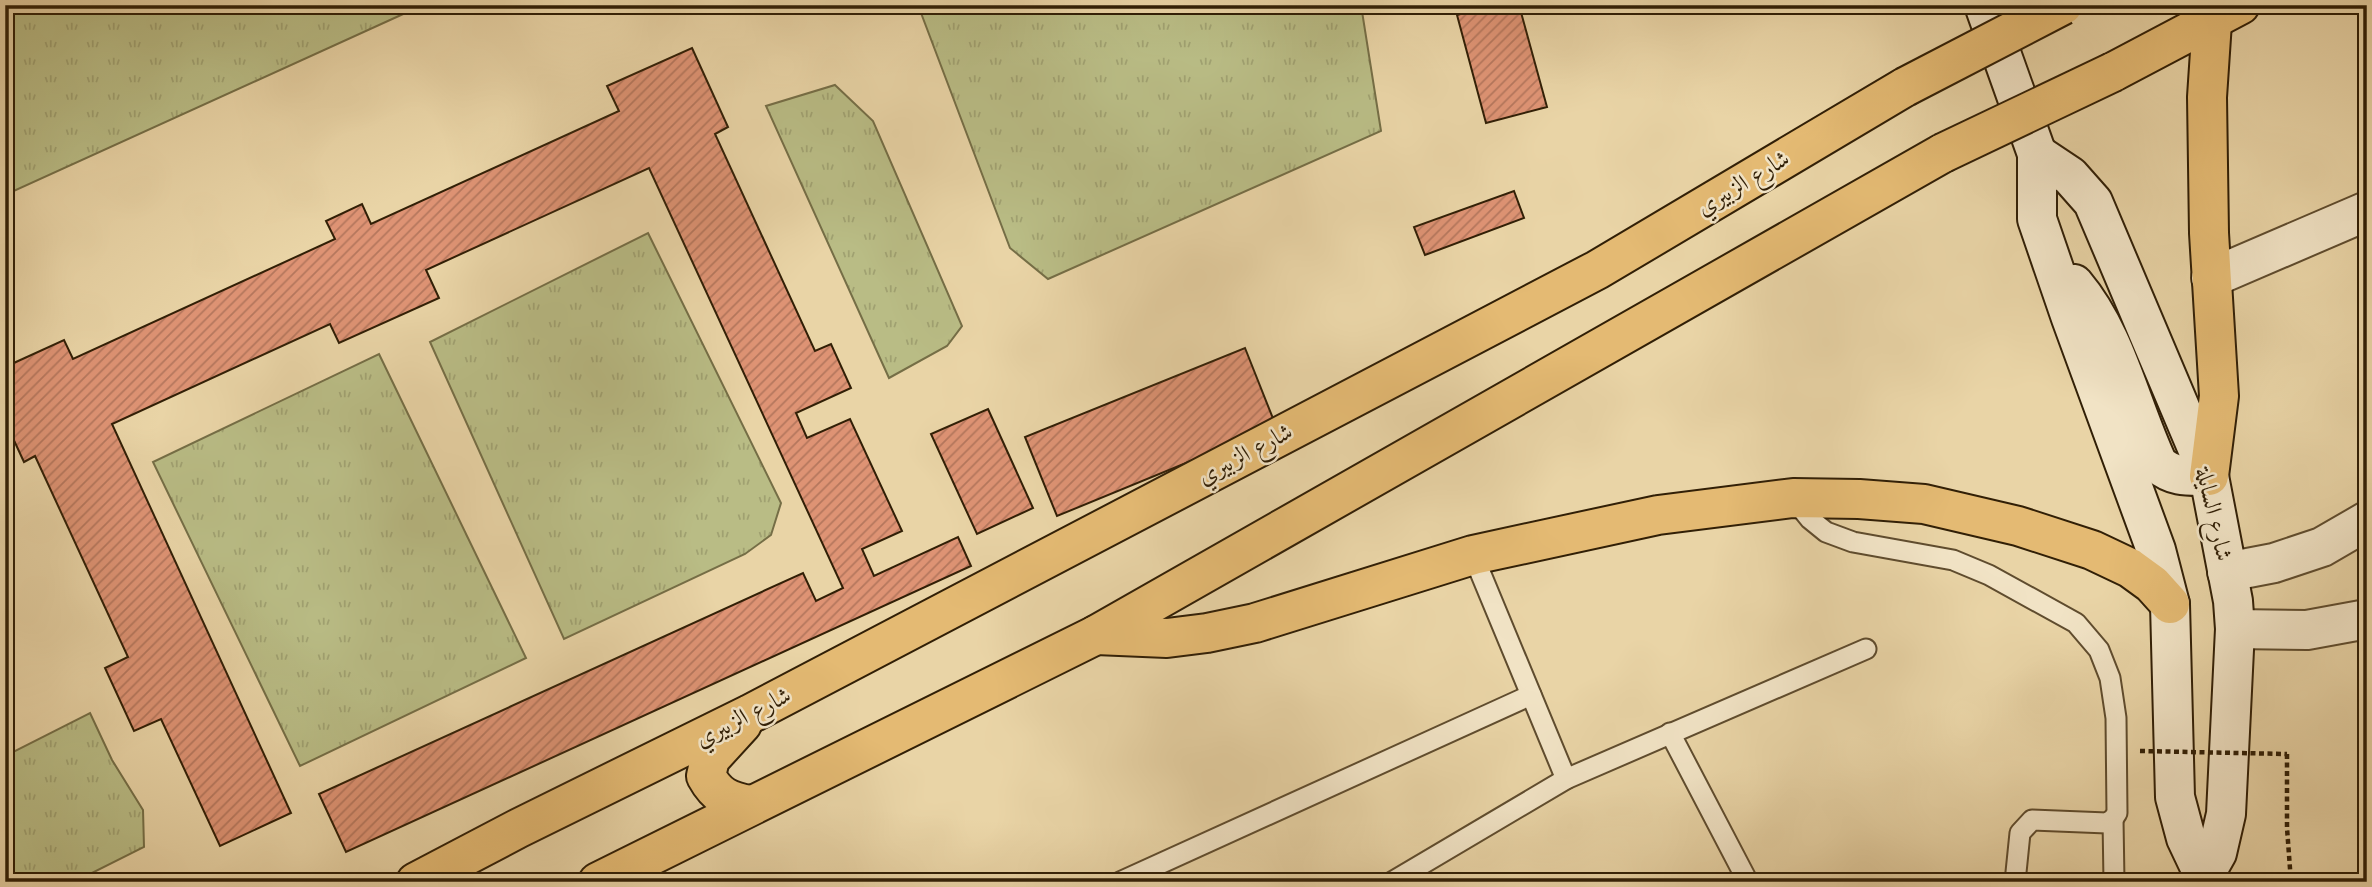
<svg xmlns="http://www.w3.org/2000/svg" width="2372" height="887" viewBox="0 0 2372 887" font-family="Cardo,Amiri,serif">
<style>
.grass{fill:url(#grass-tufts);stroke:#756e46;stroke-width:2}
.building{fill:url(#building-hatch);stroke:#311f06;stroke-width:2}
.lines{fill:none;stroke-linecap:round;stroke-linejoin:round}
.service-casing{stroke:#5f4c2e;stroke-width:23}
.minor-casing{stroke:#5f4c2e;stroke-width:42}
.secondary-casing{stroke:#311f06;stroke-width:42}
.primary-casing{stroke:#311f06;stroke-width:42}
.path{stroke:#311f06;stroke-width:4.5;stroke-dasharray:5 3.5;stroke-linecap:butt}
.service{stroke:#f1e3c5;stroke-width:19}
.minor{stroke:#f1e3c5;stroke-width:38}
.secondary{stroke:#f1e3c5;stroke-width:38}
.primary{stroke:#e4ba73;stroke-width:38}
.primary-bridge-casing{stroke:#311f06;stroke-width:42;stroke-linecap:butt}
.path-bridge{stroke:#311f06;stroke-width:4.5;stroke-dasharray:5 3.5;stroke-linecap:butt}
.primary-bridge{stroke:#e4ba73;stroke-width:38}
.labels{text-anchor:middle;dominant-baseline:central;stroke-width:5;stroke-linejoin:round;paint-order:stroke}
.street-label{font-size:24px;fill:#311f06;stroke:#f1e3c5}
</style>
<defs>
<pattern id="grass-tufts" width="24" height="20" patternUnits="userSpaceOnUse" patternTransform="scale(1.75)"><rect width="24" height="20" fill="#b9bc85"/><path d="M3 7l-1-3M5 7V3M7 7l1-3M15 17l-1-3M17 17v-4M19 17l1-3" fill="none" stroke="#a0a171"/></pattern>
<pattern id="building-hatch" width="6" height="6" patternUnits="userSpaceOnUse" patternTransform="scale(1.75)"><rect width="6" height="6" fill="#de9374"/><path d="M-1 1l2-2M0 6l6-6M5 7l2-2" fill="none" stroke="#b5775d"/></pattern>
</defs>
<rect width="100%" height="100%" fill="#e9d4a6"/>
<filter id="stains"><feTurbulence type="fractalNoise" baseFrequency=".00286" numOctaves="4"/><feColorMatrix values="0 0 0 0 .2 0 0 0 0 .09 0 0 0 0 .02 0 0 0 .5 -.17"/></filter>
<radialGradient id="worn" r=".72"><stop offset=".6" stop-color="#630" stop-opacity="0"/><stop offset="1" stop-color="#630" stop-opacity=".3"/></radialGradient>
<g class="grass">
<path d="M5,5h418l-418,190z"/>
<path d="M918,5h443l20,126 -333,148 -38,-31z"/>
<path d="M835,85l38,36 89,205 -15,20 -58,32 -123,-272z"/>
<path d="M648,233l133,270 -10,32 -26,19 -181,85 -134,-297z"/>
<path d="M379,354l147,304 -226,108 -147,-304z"/>
<path d="M90,713l22,47 31,50 1,37 -70,35h-69v-126z"/>
</g>
<g class="building">
<path d="M1493,5h26l28,102 -61,16 -29,-108z"/>
<path d="M692,48l36,79 -13,7 100,217 16,-7 20,44 -55,25 11,25 43,-19 52,112 -40,18 12,27 84,-39 13,29 -625,286 -27,-58 484,-221 13,28 27,-13 -194,-420 -223,102 13,28 -100,45 -9,-19 -218,100 179,389 -71,33 -59,-127 -27,12 -29,-63 23,-11 -93,-201 -11,6 -19,-41v-54l59,-27 9,19 262,-120 -9,-18 36,-17 9,20 248,-113 -12,-25z"/>
<path d="M1514,191l10,27 -99,37 -11,-28z"/>
<path d="M1245,348l31,78 -219,90 -32,-79z"/>
<path d="M988,409l45,99 -56,26 -46,-100z"/>
</g>
<g class="lines">
<g class="service-casing">
<g id="service">
<path d="M1793,498l17,21 16,13 27,10 100,18 36,15 87,48 23,27 11,28 6,40 1,95 -4,6 -6,4 -75,-3 -12,13 -5,49"/>
<path d="M1473,555l93,224"/>
<path d="M1670,733l78,149"/>
<path d="M2113,819l1,63"/>
<path d="M1120,882l411,-187"/>
<path d="M1392,882l174,-103 300,-130"/>
</g>
</g>
<g class="minor-casing">
<g id="minor">
<path d="M2211,278l156,-67"/>
<path d="M2227,572l47,-9 48,-16 45,-26"/>
<path d="M2235,629l72,1 60,-11"/>
</g>
</g>
<g class="secondary-casing">
<g id="secondary">
<path d="M1984,5l53,149v65l34,99 85,232 14,54 5,193 11,41 18,38v6"/>
<path d="M2037,154l33,22 23,26 116,274 24,125 2,28 -9,185 -9,39 -13,23"/>
<path d="M2074,284c43,51 56,120 84,180 16,14 31,12 51,12"/>
</g>
</g>
<g class="primary-casing">
<g id="primary">
<path d="M2113,72l127,-67"/>
<path d="M2209,476l10,-80 -10,-163 -2,-136 5,-75"/>
<path d="M1096,635l71,3 40,-5 48,-10 218,-68 185,-40 135,-17 66,1 65,5 94,22 74,24 38,18 22,16 18,20"/>
<path d="M742,724l-32,35 -4,17c11,20 22,25 44,29"/>
<path d="M416,882l103,-54 231,-114 847,-444 308,-183"/>
<path d="M598,882l498,-247 847,-482"/>
</g>
</g>
<path class="path" d="M2287,754v74l4,54"/>
<use href="#service" class="service"/>
<use href="#minor" class="minor"/>
<use href="#secondary" class="secondary"/>
<use href="#primary" class="primary"/>
<g class="primary-bridge-casing">
<g id="primary-bridge">
<path d="M1905,87l158,-82"/>
<path d="M1943,153l170,-81"/>
</g>
</g>
<path class="path-bridge" d="M2140,751l147,3"/>
<use href="#primary-bridge" class="primary-bridge"/>
</g>
<g class="labels">
<g class="street-label">
<text transform="translate(1743 183) rotate(-31)">شارع الزبيري</text>
<text transform="translate(1245 454) rotate(-28)">شارع الزبيري</text>
<text transform="translate(2214 514) rotate(77)">شارع السايلة</text>
<text transform="translate(743 717) rotate(-27)">شارع الزبيري</text>
</g>
</g>
<rect width="2372" height="887" fill="none" stroke="#e9d4a6" stroke-width="28"/>
<rect x="7" y="7" width="2358" height="873" fill="none" stroke="#311f06" stroke-width="3.5"/>
<rect x="14" y="14" width="2344" height="859" fill="none" stroke="#311f06" stroke-width="2"/>
<rect width="100%" height="100%" filter="url(#stains)"/>
<rect width="100%" height="100%" fill="url(#worn)"/>
</svg>
